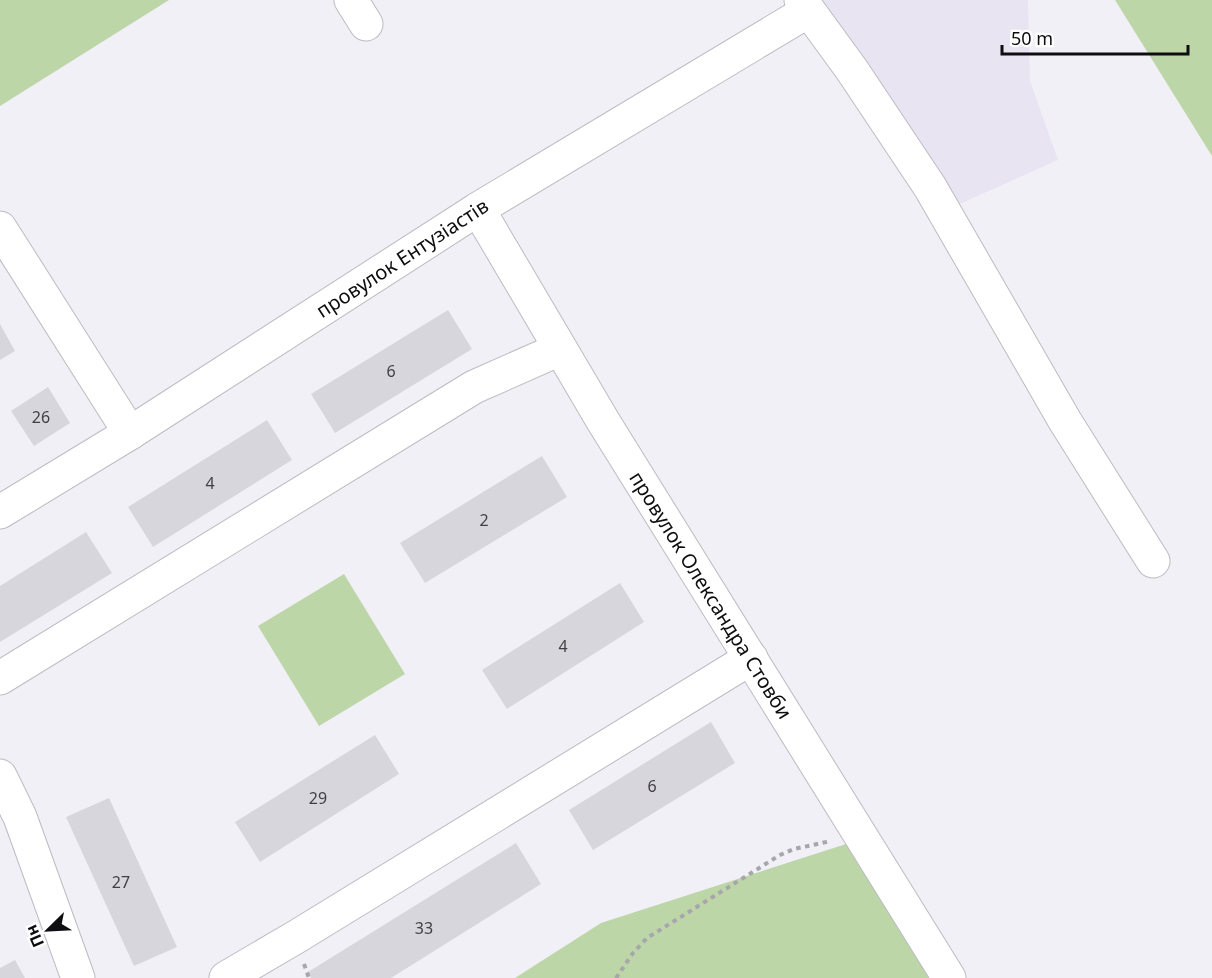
<svg xmlns="http://www.w3.org/2000/svg" width="1212" height="978" viewBox="0 0 1212 978" font-family="'Noto Sans',sans-serif">
<style>
.built{fill:#e8e4f1}
.green{fill:#bdd6a8}
.building{fill:#d8d6dd}
.lines{fill:none;stroke-linecap:round;stroke-linejoin:round}
.minor-casing{stroke:#bdbbc1;stroke-width:35}
.path{stroke:#a7a6ab;stroke-width:4;stroke-dasharray:4.5 4.5;stroke-linecap:butt}
.minor{stroke:#fff;stroke-width:33}
.labels{text-anchor:middle;dominant-baseline:central;stroke-width:4.5;stroke-linejoin:round;paint-order:stroke}
.number-label{font-size:16px;fill:#403f42}
.street-label{font-size:20px;fill:#0e0d0f;stroke:#fff}
</style>
<rect width="100%" height="100%" fill="#f2f0f7"/>
<path class="built" d="M807,0h221l2,81 28,79 -114,51z"/>
<g class="green">
<path d="M0,0h169l-169,106z"/>
<path d="M1115,0h97v156z"/>
<path d="M344,574l61,100 -86,52 -61,-100z"/>
<path d="M871,836l90,142h-446l86,-55z"/>
</g>
<g class="building">
<path d="M448,310l24,39 -137,84 -24,-39z"/>
<path d="M0,324l15,27 -15,9z"/>
<path d="M48,387l22,36 -36,23 -23,-35z"/>
<path d="M267,420l25,40 -139,87 -25,-40z"/>
<path d="M542,456l25,41 -142,86 -25,-40z"/>
<path d="M86,532l26,41 -112,69v-56z"/>
<path d="M620,583l24,39 -137,87 -25,-39z"/>
<path d="M711,722l24,41 -142,87 -24,-40z"/>
<path d="M375,735l24,39 -139,88 -25,-40z"/>
<path d="M109,798l68,149 -43,19 -68,-149z"/>
<path d="M516,843l25,41 -150,94h-80l-3,-6z"/>
<path d="M15,960l10,18h-25v-10z"/>
</g>
<g class="lines">
<g class="minor-casing">
<g id="minor">
<path d="M351,0l15,24"/>
<path d="M801,0l51,70 78,117 135,234 88,140"/>
<path d="M478,209l125,212 346,557"/>
<path d="M0,228l130,205"/>
<path d="M0,512l130,-79 348,-224 330,-198"/>
<path d="M0,678l474,-291 86,-38"/>
<path d="M0,776l20,41 58,161"/>
<path d="M226,978l70,-41 455,-279"/>
</g>
</g>
<g class="path">
<path d="M304,964l5,14"/>
<path d="M616,978l17,-25 14,-15 133,-83 14,-6 37,-8"/>
</g>
<use href="#minor" class="minor"/>
</g>
<g class="labels">
<g class="number-label">
<text x="391" y="371">6</text>
<text x="41" y="417">26</text>
<text x="210" y="483">4</text>
<text x="484" y="520">2</text>
<text x="563" y="646">4</text>
<text x="652" y="786">6</text>
<text x="318" y="798">29</text>
<text x="121" y="882">27</text>
<text x="424" y="928">33</text>
</g>
<g class="street-label">
<text transform="translate(402 258) rotate(-33)">провулок Ентузіастів</text>
<text transform="translate(711 595) rotate(58)">провулок Олександра Стовби</text>
</g>
</g>
<g transform="translate(48 930) rotate(246)" stroke="#ffffff" stroke-width="4.5" paint-order="stroke">
<path d="M0-4.5L10 22L0 15L-10 22Z" fill="#0e0d0f"/>
<text y="-9" font-size="16" font-weight="bold" text-anchor="middle" fill="#0e0d0f">Пн</text>
</g>
<path d="M1002 45v9h186v-9" fill="none" stroke="#0e0d0f" stroke-width="3"/>
<text x="1011" y="45" font-size="18" fill="#0e0d0f" stroke="#ffffff" stroke-width="4.5" paint-order="stroke">50 m</text>
</svg>
